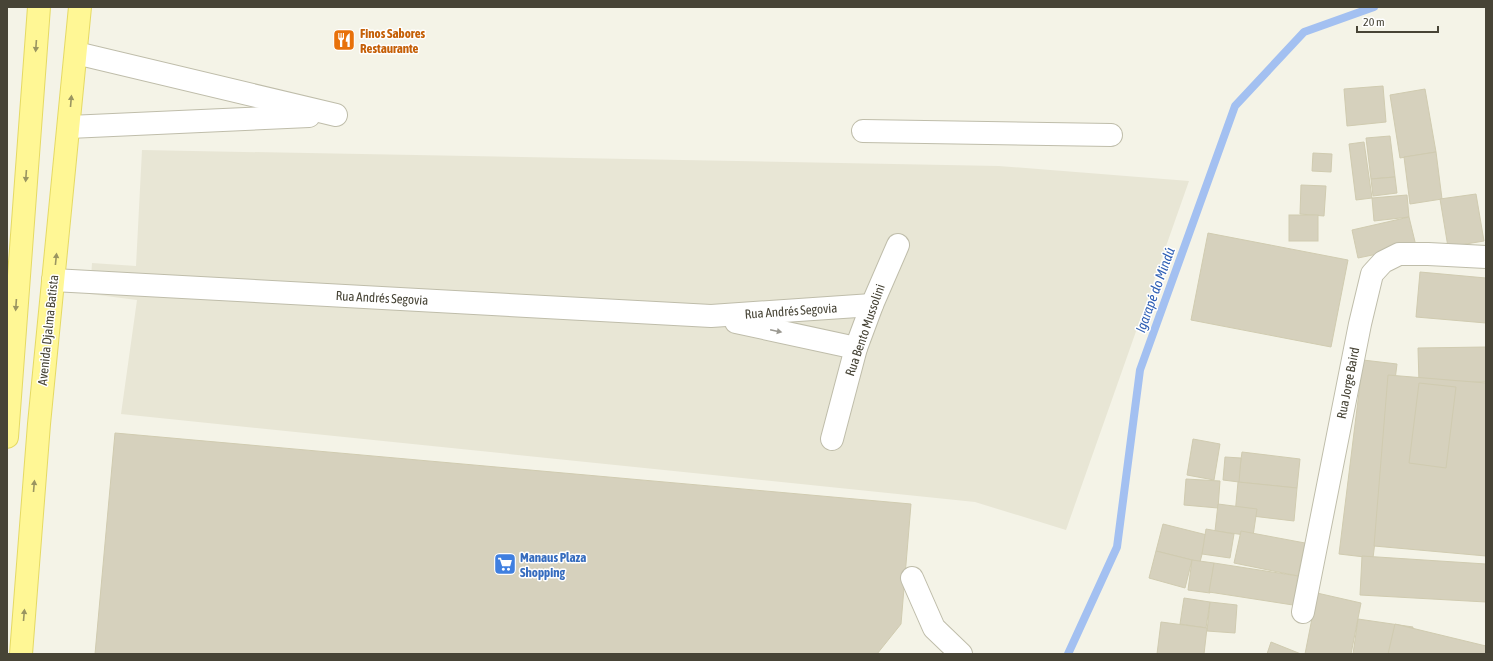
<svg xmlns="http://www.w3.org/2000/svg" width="1493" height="661" viewBox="0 0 1493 661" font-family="'Asap Condensed',sans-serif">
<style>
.residential{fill:#e8e6d5}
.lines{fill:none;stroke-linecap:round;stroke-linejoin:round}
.stream{stroke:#a3c0f1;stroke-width:8}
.building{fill:#d6d1bd;stroke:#d0cbb0}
.minor-casing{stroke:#bfbdaa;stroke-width:24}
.major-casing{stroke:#e5da64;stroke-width:24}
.minor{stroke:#fff;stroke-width:22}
.major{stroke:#fff795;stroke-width:22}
.oneway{fill:#9a9561}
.oneway2{fill:#9a9890}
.labels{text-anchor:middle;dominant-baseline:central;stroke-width:3;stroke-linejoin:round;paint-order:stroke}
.food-label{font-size:13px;font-weight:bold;fill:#c56008;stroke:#fff;text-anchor:start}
.street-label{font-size:13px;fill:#474436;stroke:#fff}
.shop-label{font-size:13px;font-weight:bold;fill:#366cbe;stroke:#fff;text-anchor:start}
.water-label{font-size:14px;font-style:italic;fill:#2e5fb4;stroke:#fff}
</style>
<rect width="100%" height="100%" fill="#f4f3e7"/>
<path class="residential" d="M142,150l857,16 190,15 -123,349 -91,-28 -854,-88 16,-114 -47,-6 2,-31 44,3z"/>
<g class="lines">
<path class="stream" d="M1068,654l49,-107 23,-177 95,-264 69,-74 70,-25"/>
</g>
<g class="building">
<path d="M1383,86l3,36 -39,4 -3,-37z"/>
<path d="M1425,89l11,63 -36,6 -10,-63z"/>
<path d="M1390,136l5,41 -24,2 -5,-41z"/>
<path d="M1364,142l8,56 -16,2 -7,-56z"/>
<path d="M1436,152l6,47 -32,5 -6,-47z"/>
<path d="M1313,153l19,1 -1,18 -19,-1z"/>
<path d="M1395,177l2,16 -24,3 -2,-17z"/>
<path d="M1301,185l25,1 -2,30 -24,-2z"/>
<path d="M1476,194l8,47 -36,6 -8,-48z"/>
<path d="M1407,195l2,22 -35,4 -2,-23z"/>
<rect x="1289" y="215" width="29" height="26"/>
<path d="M1409,217l7,29 -58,12 -6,-28z"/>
<path d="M1208,233l140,27 -17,87 -140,-27z"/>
<path d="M1420,272l66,6v45l-70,-6z"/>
<path d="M1486,347v35l-67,1 -1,-35z"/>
<path d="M1363,360l34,4 -24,194 -34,-4z"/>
<path d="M1388,375l98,8v173l-112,-10z"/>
<path d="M1419,383l37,4 -10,81 -37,-5z"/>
<path d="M115,433l796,71 -10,120 -24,30h-782z"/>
<path d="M1193,439l27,5 -6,36 -27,-5z"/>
<path d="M1242,452l58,7 -3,29 -59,-6z"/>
<path d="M1225,457l16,1 -2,24 -16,-2z"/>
<path d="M1186,479l34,2 -2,27 -34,-3z"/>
<path d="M1238,482l59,6 -3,33 -59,-7z"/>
<path d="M1218,504l39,5 -4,27 -38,-5z"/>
<path d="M1163,524l44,11 -7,27 -44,-11z"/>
<path d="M1206,529l28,5 -4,24 -28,-4z"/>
<path d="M1241,531l64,12 -7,33 -64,-13z"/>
<path d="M1156,551l36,9 -7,28 -36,-10z"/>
<path d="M1362,556l124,8v38l-126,-7z"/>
<path d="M1192,560l22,3 -4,30 -22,-3z"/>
<path d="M1214,563l84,13 -5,29 -84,-13z"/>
<path d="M1317,593l44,10 -10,51h-46z"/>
<path d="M1184,598l26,4 -4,26 -26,-4z"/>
<path d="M1210,602l27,3 -2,28 -28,-2z"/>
<path d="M1358,619l55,8 -3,27h-57z"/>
<path d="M1161,622l46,6 -3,26h-47z"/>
<path d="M1395,624l91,22v8h-98z"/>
<path d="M1271,642l30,12h-34z"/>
</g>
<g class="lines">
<g class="minor-casing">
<g id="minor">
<path d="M76,53l260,62"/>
<path d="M69,127l240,-11"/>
<path d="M863,131l248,4"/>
<path d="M53,280l658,36 161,-11"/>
<path d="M736,322l120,26"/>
<path d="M832,439l24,-91 16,-43 26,-60"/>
<path d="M912,578l22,50 27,26"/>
<path d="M1303,612l57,-288 12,-50 11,-12 16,-8h29l58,3"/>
</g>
</g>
<g class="major-casing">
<g id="major">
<path d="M7,437l32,-430"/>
<path d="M21,654l18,-230 41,-417"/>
</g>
</g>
<use href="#minor" class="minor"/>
<use href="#major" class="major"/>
</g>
<defs><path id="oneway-solid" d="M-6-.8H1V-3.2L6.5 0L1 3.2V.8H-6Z"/></defs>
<g class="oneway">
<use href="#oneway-solid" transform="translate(36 46) rotate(94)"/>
<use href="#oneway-solid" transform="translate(71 101) rotate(-85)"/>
<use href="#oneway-solid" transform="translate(26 176) rotate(94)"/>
<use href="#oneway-solid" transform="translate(56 259) rotate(-84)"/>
<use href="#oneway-solid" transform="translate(16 305) rotate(94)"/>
<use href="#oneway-solid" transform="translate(34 486) rotate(-85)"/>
<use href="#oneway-solid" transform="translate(24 615) rotate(-85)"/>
</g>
<use class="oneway2" href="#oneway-solid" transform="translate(776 331) rotate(12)"/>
<defs>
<g id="restaurant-square" transform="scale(1.15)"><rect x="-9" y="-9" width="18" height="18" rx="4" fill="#e8710a" stroke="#fff"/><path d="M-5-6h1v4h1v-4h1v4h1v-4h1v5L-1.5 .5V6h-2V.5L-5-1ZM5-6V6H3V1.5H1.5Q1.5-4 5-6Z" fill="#fff"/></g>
<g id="supermarket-square" transform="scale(1.15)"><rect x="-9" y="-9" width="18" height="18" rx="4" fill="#3f7fe0" stroke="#fff"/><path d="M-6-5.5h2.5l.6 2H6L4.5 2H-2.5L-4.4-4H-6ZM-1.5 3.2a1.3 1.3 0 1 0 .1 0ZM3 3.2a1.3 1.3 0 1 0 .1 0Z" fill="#fff"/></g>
</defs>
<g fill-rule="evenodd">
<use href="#restaurant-square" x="344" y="40"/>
<use href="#supermarket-square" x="505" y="564"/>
</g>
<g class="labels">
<g class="food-label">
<text x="360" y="33">Finos Sabores<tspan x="360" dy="15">Restaurante</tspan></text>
</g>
<g class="street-label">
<text transform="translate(382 298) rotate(3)">Rua Andrés Segovia</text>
<text transform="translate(791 311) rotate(-4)">Rua Andrés Segovia</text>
<text transform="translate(48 330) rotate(-84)">Avenida Djalma Batista</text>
<text transform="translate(865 330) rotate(-71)">Rua Bento Mussolini</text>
<text transform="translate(1348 383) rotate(-79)">Rua Jorge Baird</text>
</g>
<g class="shop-label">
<text x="520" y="557">Manaus Plaza<tspan x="520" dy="15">Shopping</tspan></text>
</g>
<g class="water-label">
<text transform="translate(1155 290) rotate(-70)">Igarapé do Mindú</text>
</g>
</g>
<rect width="1493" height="661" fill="none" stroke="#474436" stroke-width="16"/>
<path d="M1357 26v6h81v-6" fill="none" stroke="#474436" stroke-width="2"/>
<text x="1363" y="26" font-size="12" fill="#474436" stroke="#ffffff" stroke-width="3" paint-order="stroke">20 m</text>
</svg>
